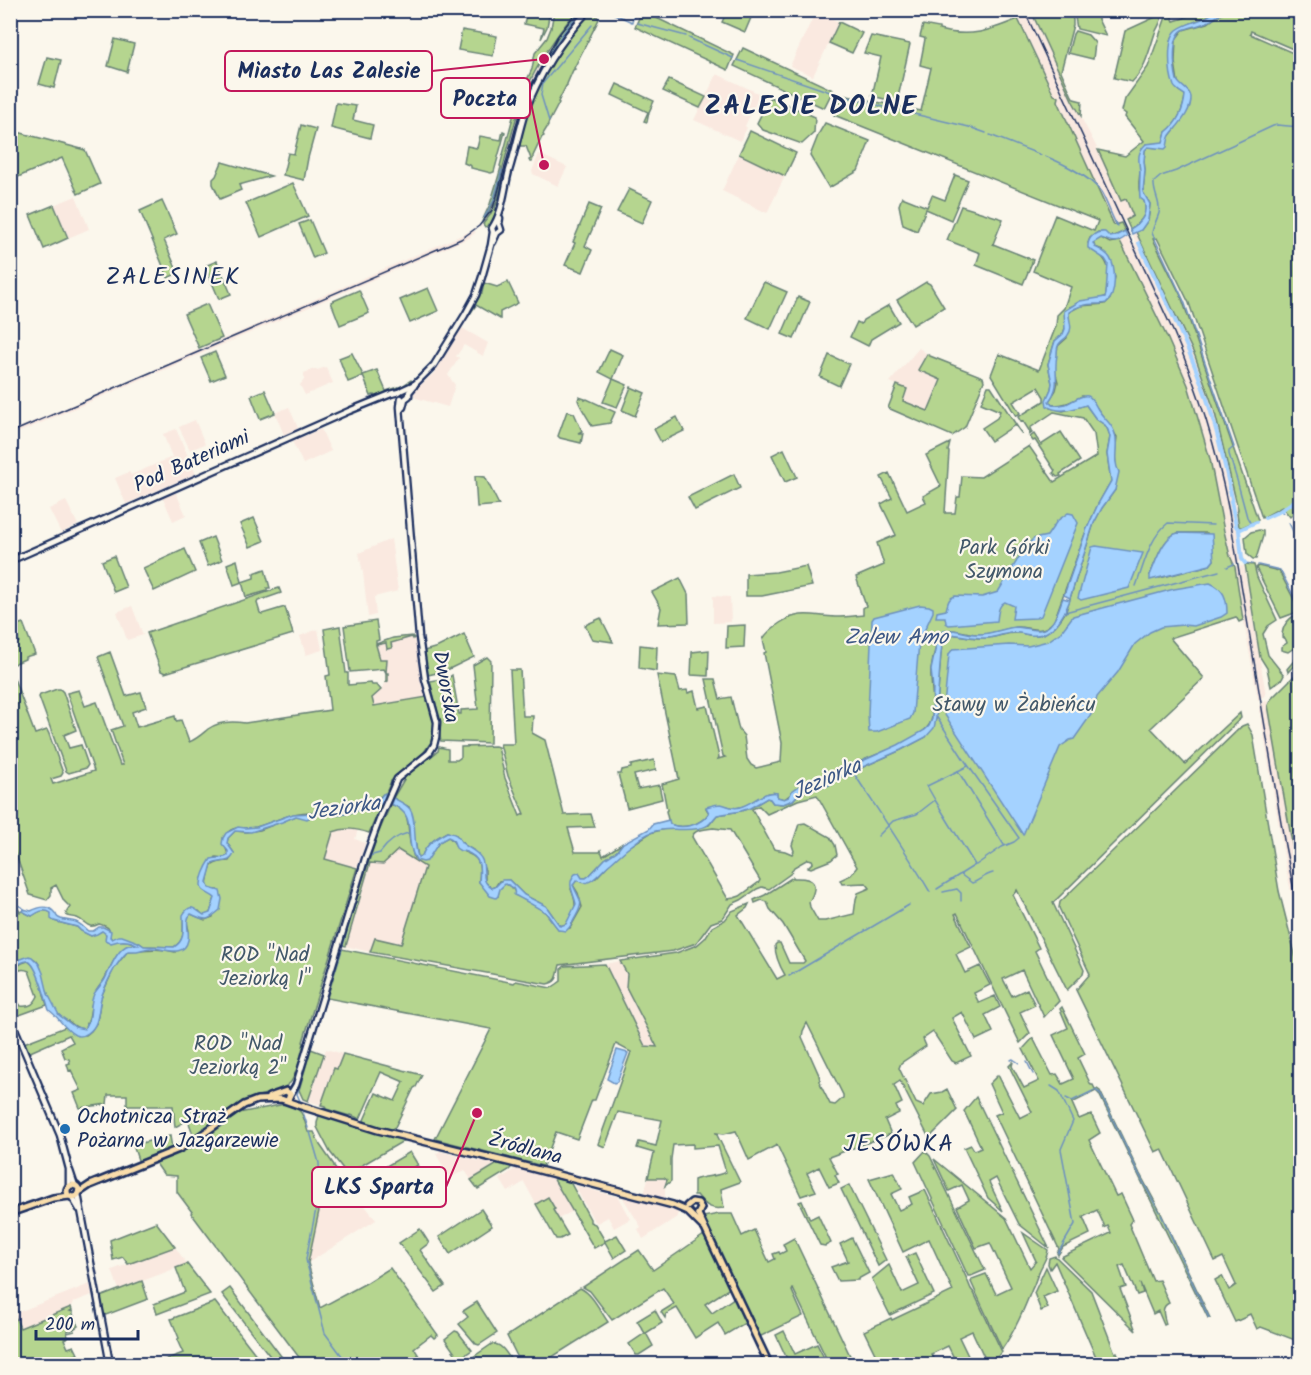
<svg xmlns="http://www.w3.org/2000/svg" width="1311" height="1375" viewBox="0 0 1311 1375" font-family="Kalam,sans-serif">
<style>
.built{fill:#fae9e0}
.green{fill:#b5d58f;stroke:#688276;stroke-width:1.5;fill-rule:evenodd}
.water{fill:#a4d2ff;stroke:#6d91bf;stroke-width:1.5}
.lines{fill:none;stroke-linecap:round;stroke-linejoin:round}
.stream{stroke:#6d91bf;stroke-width:1.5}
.canal{stroke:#a4d2ff;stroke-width:4}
.minor-casing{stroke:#1b2f5e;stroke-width:9}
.major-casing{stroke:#1b2f5e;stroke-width:10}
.minor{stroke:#fbf7ec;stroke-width:4.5}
.major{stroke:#f9ddab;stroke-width:5}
.rail{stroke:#1b2f5e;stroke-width:1.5}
.poi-dot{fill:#1f6fb2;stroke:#fbf7ec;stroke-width:2}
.labels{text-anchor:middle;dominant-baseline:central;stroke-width:4.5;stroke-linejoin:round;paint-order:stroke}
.street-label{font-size:21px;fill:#1b2f5e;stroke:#fbf7ec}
.park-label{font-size:21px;fill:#42586a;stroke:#fbf7ec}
.poi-label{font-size:21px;fill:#1b2f5e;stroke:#fbf7ec;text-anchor:start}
.water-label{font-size:22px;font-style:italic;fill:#3d5886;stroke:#fbf7ec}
.quarter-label{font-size:24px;letter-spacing:1.5px;fill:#1b2f5e;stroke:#fbf7ec}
.district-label{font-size:27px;font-weight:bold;letter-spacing:1.5px;fill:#1b2f5e;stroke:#fbf7ec}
.leader{fill:none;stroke:#c2185b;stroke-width:2}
.callout-dot{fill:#c2185b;stroke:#fbf7ec;stroke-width:2}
.callout{fill:#fbf7ec;stroke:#c2185b;stroke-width:2}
.callout-label{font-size:22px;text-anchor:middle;font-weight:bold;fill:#1b2f5e}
</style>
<rect width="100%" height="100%" fill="#fbf7ec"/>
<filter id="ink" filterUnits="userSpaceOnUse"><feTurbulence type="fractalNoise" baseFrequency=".0167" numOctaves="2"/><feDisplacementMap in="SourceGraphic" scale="12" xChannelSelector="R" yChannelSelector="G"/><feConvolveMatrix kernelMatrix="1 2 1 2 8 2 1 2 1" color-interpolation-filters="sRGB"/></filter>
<g filter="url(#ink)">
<g class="built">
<path d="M577,11h2l-19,22 -35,64 -28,104 -9,18 -8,9 -2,-2 4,-3 7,-11 7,-15 19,-76 9,-27 35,-63z"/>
<path d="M816,11l23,11 -26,54 -23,-10z"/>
<path d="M1031,11l41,89 26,50 23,51 5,-2 7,17 -7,4 -12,5 -56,-124 1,-4 -5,-2 -38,-78z"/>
<path d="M717,74l43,20 -15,32 2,2 -7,13 -46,-21z"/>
<path d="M539,154l28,13 -9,19 -25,-12 -1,-3z"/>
<path d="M739,154l46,22 -18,37 -45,-22z"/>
<path d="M76,196l13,33 -21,9 -14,-33z"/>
<path d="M473,230l3,2 -7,6 -67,29 -245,106 -2,-4z"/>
<path d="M1136,232l59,124 19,53 24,100 -1,4 8,48 -12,2 -3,-7 -20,-97 -22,-74 -21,-48 -47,-96 7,-5 5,9 4,-2 -4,-9z"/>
<path d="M462,328l26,15 -5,13 -19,-11 -7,10 -1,1 3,2 -11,17 7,10 -7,22 -32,-9 -3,-4 4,-6 17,-15z"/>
<path d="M919,348l8,6 -8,11 22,15 -13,31 -26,-11 5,-11 -17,-7z"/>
<path d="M326,367l7,16 -28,12 -5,-10 4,-5v-7l10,-4 3,1z"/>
<path d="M152,371l2,3 -143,62v-5z"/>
<path d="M289,407l9,21 -14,7 -9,-22z"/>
<path d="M195,420l10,24 -15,6 -11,-23z"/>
<path d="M176,429l19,43v2l-69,30 -11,-26 14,-6 2,3 41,-18 -9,-23z"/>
<path d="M321,429l10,22 -28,13 -11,-23z"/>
<path d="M176,493l10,22 -13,6 -10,-23z"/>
<path d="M66,501l12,24 -17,8 -12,-24z"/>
<path d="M391,539l7,52 -24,6 2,18 -8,2 -5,-44 -4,-20z"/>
<path d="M1244,566l22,129 -8,5 -24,-133z"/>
<path d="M713,596l17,1 1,25 -18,1z"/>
<path d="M132,606l11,29 -16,5 -10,-28z"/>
<path d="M318,629l4,21 -16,5 -6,-19z"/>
<path d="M412,636l6,6 5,36 4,19 -53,9 -2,-8 9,-8 5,-8v-9l-9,-18 -1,-10 2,-2 15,-5z"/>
<path d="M1267,700l33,189v47l-15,-73 -26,-157z"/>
<path d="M342,828l16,1 -3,10 10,4 -8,25 -32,-9 8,-27z"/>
<path d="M397,850l28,17 -24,78 -25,-7 -6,14 -24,-6 24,-83 13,1z"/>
<path d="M620,961l7,13 -1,13 31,60 -12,-1 -40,-82z"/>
<path d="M326,1049l17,5 -6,15 -3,-1 -13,37 -13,-4z"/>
<path d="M440,1151l39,10 4,-2 16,4 -28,17 -6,-10 -15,8 -14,-24z"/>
<path d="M518,1167l35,11 20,33 -15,8 -10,-22 -12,7 -12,-22 -16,10 -8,-13z"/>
<path d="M648,1178h16l3,2 -2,6v10l-2,4 -19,-5z"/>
<path d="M574,1185l44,12 12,22 -16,9 -6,-11 -11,6 -4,-4z"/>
<path d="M351,1187l2,2 -2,4 4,6h5l16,21 -68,43 12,-57z"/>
<path d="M623,1196l51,14 4,2 -1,5 -34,22 -5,-10 3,-2 -18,-29z"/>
<path d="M175,1247l12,17 -68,26 -7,-20z"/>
<path d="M90,1284l2,11 -18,7 -3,6 -60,23v-16z"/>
</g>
<g class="green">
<path d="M527,11h23l-3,16 -6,12 3,-11 -20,-4z"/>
<path d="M554,11h4l7,3 2,-3h10c-22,24 -49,67 -58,98 -6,19 -11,39 -16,58 -4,20 -8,39 -21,55 2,-6 5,-11 8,-18 4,-13 8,-25 11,-37l-1,-1 17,-64 15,-33 3,-16 12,-15 4,-10z"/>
<path d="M579,11h7l-26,28 -26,47 -28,86 -9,33h-2c2,7 0,14 -5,19h-2l-1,2h2l-4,1 -2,-3 7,-9 7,-14 28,-104 35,-64z"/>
<path d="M642,11l92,44 -6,15 -93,-43z"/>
<path d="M727,11h19l7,2 -8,19 -23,-10z"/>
<path d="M1031,11h40l2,9v5l-12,46 11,25 2,3 8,2 -1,15 -9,-16z"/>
<path d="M1074,11h20l12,25 -29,-7z"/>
<path d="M1196,11h19c-13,12 -40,12 -44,30l8,50 6,4c-1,14 -8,29 -19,37l-3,11 -17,1c-3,14 -8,29 -7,44 0,5 3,9 5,13 5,13 -4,22 -14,28l-4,-9 7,-4 -7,-17 -5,2 -23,-51 27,6 19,-15 -19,-24 1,-3 -4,-3 3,-12 23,-32 19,-53 3,-1 4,8 10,-3z"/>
<path d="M1225,11h75v41l-49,-21 -1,3 50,22v451l-10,10 -8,-10 -20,11 -73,-215 -32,-65 -4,1 28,57 77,224 -16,7h-3l-2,-14 1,-4 -24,-100 -19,-53 -59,-124 5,-2 7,-10 1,-6 1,-10 -7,-11 2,-23 -1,-9 1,-11 3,-3 12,1c11,-14 22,-26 29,-42l-8,-20 -3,-4 -3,-20 1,-23 7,-9 25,-7z"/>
<path d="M589,14h6l4,5 -25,49 1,1 -2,1 -6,14v2h-1l-8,16 1,1 -11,21v2l-5,8 1,2 -2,1 -9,19v2l-1,4h-2l-1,-2 2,-1 -5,-13h-6c4,-48 36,-98 69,-132z"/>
<path d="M1162,14c0,8 -4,12 -7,19 -6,18 -9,35 -23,49l-18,-4 11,-47z"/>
<path d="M1018,19l36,76 5,2 -1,4 56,124 7,-2 4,8c-13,7 -14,6 -27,1l-8,6 -2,5c22,21 23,20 18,51l-1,3 -36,10 -4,21 -2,6 -8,7 -7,23 4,19 -1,6 -3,7 2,12 13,3 23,-6 10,14 9,6 3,5 2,7 -3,17 4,27 -13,23 -12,27 -32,90c-3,3 -7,7 -12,8 -7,2 -16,-2 -24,-2 -14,1 -27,9 -42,7 -12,-1 -21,-6 -33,-4 -7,12 -10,26 -12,40 -1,16 5,34 0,51 -4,15 -40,28 -53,33 -9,3 -17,8 -26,11 -10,4 -18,12 -28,16 -6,2 -13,-1 -19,1 -8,3 -13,13 -21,17l-7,-2v-4c-14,-3 -23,11 -36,14 -7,2 -9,0 -15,-1 -6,-1 -14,1 -20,2l3,5c-8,12 -26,17 -40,11l-3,-13 1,-1 -5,-26 17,-5 -22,-104 19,2 4,14 7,-1 1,3 6,-2 4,17 9,-2 12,51 -1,2 7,-2 -2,-1 -17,-77h9l5,20 11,-2 8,33 5,6 3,23 4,6 5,3 25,-6 1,-19 -18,-90 2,-1 -3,-13c4,-7 11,-12 17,-16 20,-13 33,-7 55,-6 10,0 18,-1 28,-2v-7l3,-2 -10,-29 28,-12 -7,-22 19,-8 -15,-31 11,-6 -11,-21 8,-4 18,38 19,-9 -3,-6 18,-10 -15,-31 24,-12 -2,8 1,1 -4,61h10l2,-16h3l2,-21 19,1 48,-31 25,36 43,-26 -3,-22 -11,-16 -29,-6 -24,16 2,5 -3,2 1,-3 -7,-11 -2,1 -3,-5 26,-16v-4l-6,-10 -25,15 7,11 -4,3 -25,-41 8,-21 40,16 17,-44 1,-11 7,-7 7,-21 -38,-16 22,-56 39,16 4,-10 -264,-106 9,-20 78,16 10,-43 -11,-3 5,-26 -1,-1 -4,-1 3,-12 16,3v2c32,8 50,1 79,-11z"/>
<path d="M839,22l23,11 -10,20 -23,-10z"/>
<path d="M462,30l35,6 -4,20 -35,-6z"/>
<path d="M1075,31l13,4 7,8 -2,16 -25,-6 5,-19z"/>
<path d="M871,36l39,8 -13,58 -25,-6 9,-39 -17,-4z"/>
<path d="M115,39l19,5 -7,28 -19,-6z"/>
<path d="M743,48l90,42 -9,18 -90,-42z"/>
<path d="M47,57l14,3 -7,28 -15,-4z"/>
<path d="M669,80l37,17 -6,11 -37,-17z"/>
<path d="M617,84l37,17 -5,11 -2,10 -3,-1 4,-9 -36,-17z"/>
<path d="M770,97l45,20 -1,16 -12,11 -39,-14 -6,-7z"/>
<path d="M336,103l20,3 -3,14 20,5 -3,13 -39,-10z"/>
<path d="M825,123l45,18 -12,30 -29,17 -19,-32 9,-23z"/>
<path d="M301,125l15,4 -8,29 -4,22 -21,-5 5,-22 6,1z"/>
<path d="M10,130l75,20 15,34 -22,10 -16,-36 -51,22z"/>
<path d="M503,131l2,1 -11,40 -3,1 -20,-5v-2l-7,-3 3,-17 10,2 3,-12 21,4z"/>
<path d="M750,131l46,22 -11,23 -46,-22z"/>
<path d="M222,162l49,14 -32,9 2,5 -21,9 -7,-15v-5l3,-3z"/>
<path d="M955,175l13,5 -17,40 -25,-11 -9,22 -14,-6 -4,-20 3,-8 25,10 5,-12 13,5z"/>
<path d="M293,183l15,33 -47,21 -15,-34z"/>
<path d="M629,189l23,11 -10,23 -25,-11z"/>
<path d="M162,201l15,33 -13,6 14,33 -10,5 -28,-67z"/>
<path d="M589,204l12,5 -16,37 7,4 -9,22 -18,-7 10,-22 -2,-1z"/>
<path d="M54,205l14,33 -24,11 -14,-34z"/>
<path d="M961,206l42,13 -10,25 40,16 -10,24 -47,-19 4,-12 -33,-13z"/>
<path d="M310,220l14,33 -11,5 -14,-34z"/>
<path d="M1101,238l9,5 10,-2 47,96 21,48 22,74 14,72 6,25 5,11 8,53 -4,2 -3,-5 -66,21 34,40 -53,50 34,36 55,-51 1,5 -188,185 31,67 -1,4 -16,16 -50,-100 -4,5 26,53 -4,3 24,50 -15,16 -22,-47 -19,9 9,17 15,-7 8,16 -15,7 10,21 -10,10 -63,-130 -2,1 16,33 -15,7 9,19 15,-7 10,19 -16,8 5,10 16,-7 5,11 -15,8 8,17 -17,8 -14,-28 -10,6 19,38 -15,7 -4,-2 -19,-29 -10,7 3,7 -25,17 -2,5 17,35 7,3 8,-12 11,-2 5,-3 10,21 -28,28 -29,-57 -6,4 8,18 -6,3 3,7 -14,7 6,14 -62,23 9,17 -3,1 4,8 -10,4 -10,-20 -12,6 9,18 -15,5 -24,-51 -28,15 -13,-29 -12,3 -8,-1 24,49 -19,7 3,19c-14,2 -18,-2 -27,-13h-3v-15c10,-4 22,-3 32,-8l-8,-26 -25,2v-4l-20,1 -2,14v22l-6,5 2,-6 -3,-2h-16l6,-25 -17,-5 2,-6 17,4 6,-26 -44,-8 -13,35 -7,-3 33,-92 -15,-8 -21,56h-3l-15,39 -21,-7 -13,34 -108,-27 56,-110 -164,-31 15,-49 172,34 2,-2 35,7 6,-4 4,-3v-12l4,-3 40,-2 40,82 12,1 -31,-60 1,-13 -7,-13 56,-8 21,-8 8,-7 7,-11 13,-7 7,-9 17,-7 -2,4 -9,7 39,64 8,-4c-6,-10 -10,-19 -10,-30l2,-2h3l9,20h14l2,-2 -22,-37 -13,-15 -3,-7 -5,-2 -7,3 -1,-3 11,-5 28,-18 1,1c21,-1 25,6 15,24l1,5 8,14h7l29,-7 2,-15 2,-6 12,-5 -4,-5 -24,1 -2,-4 11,-5 6,-8 -40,-72 -19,5 -31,14 -8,-8 -7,3 22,40 11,2 7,3 2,-3 -2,-6 7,-21 6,-1 25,14 5,8 2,10 -6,5 -20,8 -3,-1 5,-5 -1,-2 -4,-1 -14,8 -4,7 -21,15 -7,-2 -5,2 -16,11 -9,4 -7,11 -3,4 -11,4 -15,20 -23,8 -113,14c-3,10 -1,17 -13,19l-177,-32 5,-14 26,6 24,-77 -27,-17 -15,14 -13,-1 -24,83 -5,-1 37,-111 13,-30c18,7 16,13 18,30 0,8 3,16 5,24l15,-1 10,-15 9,-5c7,3 6,9 12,13 2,1 7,3 9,4 13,5 11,16 10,28l19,14 1,-7 6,-5 6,2 4,6v3c5,2 28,15 31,18 4,5 8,11 13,17l11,-2 12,-21 -4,-14 -5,-8 4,-5 19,-2 14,-15 20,-17 20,-13 14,-4h25l20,-4 8,-10 24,-4 9,-3 17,-10 3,1 3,4 10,1 10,-4 10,-11 16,-2 82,-37 25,-13 10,-18 5,-66 2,-15 2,-3 5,-1c12,1 24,5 37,4 10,-1 19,-5 28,-5 5,-1 9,1 14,2 18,2 28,-9 37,-24l28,-88 8,-15 13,-18 1,-22 -1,-14 2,-17 -20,-29 -15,-12c-10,5 -18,10 -30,9l-3,-4 7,-11 2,-8 -4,-15 4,-21 9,-8 2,-26 11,-6 25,-2 5,-5 5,-22 -12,-27 -8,-3 -2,-5zM1178,533h29l7,27 -4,5 -50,13 -10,-3c6,-13 13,-39 28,-42zM713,828l17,2 30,50 -1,2 -19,14 -6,2 -6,1 -36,-62c2,-8 14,-8 21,-9zM807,1023l36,72v3l-8,7 -5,-1 -9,-18 -2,-11 -17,-38 1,-6z"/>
<path d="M217,261l14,33 -12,5 -14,-33z"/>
<path d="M508,282l10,21 -18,9v7l-24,-14 -6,9 11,-21h1l2,-10 13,4z"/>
<path d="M764,282l23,10 -17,37 -23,-11z"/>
<path d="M926,282l4,2 14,23 -31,18 -16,-25z"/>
<path d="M428,288l10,23 -28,12 -10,-23z"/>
<path d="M359,290l10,23 -29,12 -9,-23z"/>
<path d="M798,297l12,5 -16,37 -12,-5z"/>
<path d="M207,304l15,34 -23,10 -15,-34z"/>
<path d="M889,305l10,17 -28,17 -3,7 -18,-9 7,-15 4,2 2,-4z"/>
<path d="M610,349l13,6 -10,24 14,6 -10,22 -14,-5 10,-23 -14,-7z"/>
<path d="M215,352l10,23 -14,6 -10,-23z"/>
<path d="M352,353l11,22 14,-5 9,21 16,-5 9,-6 1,2 -6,4 -31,11 -1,-2 -3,1 -8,-20 -15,6 -9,-24z"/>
<path d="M927,354l3,2 53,21 1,4 -19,46 -13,9 -64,-28 9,-23 10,4 -4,12 25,10 13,-31 -23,-10z"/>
<path d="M829,355l20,9 -10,22 -19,-9z"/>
<path d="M988,386h3l31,48 -7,-9 -24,16 -9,-13 15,-10 3,-7 -19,-8z"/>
<path d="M631,387l14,6 -10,23 -13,-6z"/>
<path d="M265,390l10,23 -15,6 -9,-23z"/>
<path d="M579,397l6,2v1l2,-1 28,13 -5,11 -18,3c-4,-9 -11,-17 -14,-26z"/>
<path d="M567,411l7,2 8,18 -4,2h5l-2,10 -21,-5 -2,-2z"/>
<path d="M677,417l7,14 -23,11 -7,-13z"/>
<path d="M1061,432l19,29 -20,13 1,2 -4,1 -4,-4 2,-2 -20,-31 -2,1 -3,-4 4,-3 7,11z"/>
<path d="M784,449l13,28 -12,5 -13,-27z"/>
<path d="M734,474l6,14 -45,22 -7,-13z"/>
<path d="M475,476l10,1 14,28 -22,2z"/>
<path d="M254,518l10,23 -14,6 -10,-23z"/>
<path d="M1259,530l4,1v5l-7,23h-3l-6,-5 -2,-17 6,-5z"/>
<path d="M213,537l9,23 -14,6 -9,-23z"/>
<path d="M185,549l10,23 -41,19 -11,-23z"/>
<path d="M114,556l12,31 -12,5 -12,-31z"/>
<path d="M237,560l5,22 12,-4v-5l11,-4 5,19h-3v3l-21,6 -4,-15 -8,3 -7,-21z"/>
<path d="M1245,564l9,1 3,12 20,43 -9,6 -5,8 5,21 16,20 -2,4 -11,8 -4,-19 -7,-11z"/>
<path d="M806,566l6,20 -50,10h-16v-22l30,-2z"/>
<path d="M1258,566l21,5 21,40 -19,7 -25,-50z"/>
<path d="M680,578l8,16 1,29 -31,1 3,-16 -9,-16z"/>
<path d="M279,588l2,5 -23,8 -1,2 3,10 2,1 23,-7 8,27 -128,39 -4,-2 -14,-38z"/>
<path d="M1300,613v46l-12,13 -1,-3 10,-12 -3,-9 -6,4 -7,-2v-3l6,-4 -1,-3 -4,-3c0,-12 8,-20 18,-24z"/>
<path d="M601,618l12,24 -21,-3 -7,-14z"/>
<path d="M376,621l3,19 -3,1v3l17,-6 19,-2 2,2 -1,1 -1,-2 -21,6 1,5 -5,1 -1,-6 -10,2 4,14h7l-1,14h2v8l-2,1v-9l-2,-4 -34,3v-1l-6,-45z"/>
<path d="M23,623l12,31 -10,3v2l-14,6v-19l8,-4 -5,-16z"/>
<path d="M745,625l-1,22 -18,1 1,-22z"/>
<path d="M340,626l6,47h2v12l23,-2 1,2h5l4,5 -9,8 2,8 53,-9 7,27 -3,18 -7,10 -33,29 -5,12 -3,1c-8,9 -9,6 -20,9 -6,2 -11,6 -17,7 -17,4 -38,-1 -55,5 -12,3 -23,9 -35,12 -16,3 -22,-4 -33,11l5,17 -4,3 -8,-1 -15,23 14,18 -5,15 -6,3 -5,-5 -14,1c-5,14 4,25 -11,35l-30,-1 -6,-4 -26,-3 -2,-2c1,-9 -3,-11 -11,-13 -12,6 -12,-2 -22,-6 -3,-1 -6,-1 -10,-2l-1,-3 4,-6 -6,-6 -8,-16 -5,3v7l-4,5 -17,-5 -19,-54 -1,-173 25,66 12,-4 2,4 14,39 -2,3 -10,3 2,5 41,-13 -27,-78 12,-3 6,16 12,-4 23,63h3l-12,-35 12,-4 -25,-69 12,-5 16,44 15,-4 5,15 -14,5 5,15 38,-11 1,5 5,-1 8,22c8,-3 13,-8 19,-13 11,-8 25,-8 37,-6l85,-13 -4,-34 4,-1 -6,-46z"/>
<path d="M464,634l10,23 -29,14 -17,4 -4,-24 14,-4z"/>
<path d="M640,645l17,2 -1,24 -17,-3z"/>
<path d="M709,650l-1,26 -17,-1 1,-23z"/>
<path d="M487,657l4,4 -1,82 -49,-2c-2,-7 -1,-13 -2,-20 -1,-13 -6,-27 -9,-40l18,-3 4,-3 7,39h2v-4l17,-1 -5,-44z"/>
<path d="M510,670h10l3,46h10l-1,17 13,7 19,75 27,-1 4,13 -27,1 7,24h25l1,-2 2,6 20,-13 -6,8 -12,8 -15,16 -4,3h-4l-3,-4 -8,15c7,17 5,19 -5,35l-6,2 -14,-20 -22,-11 -15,-15 -10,1 -4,6 -3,1 -7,-6v-12l-12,-20 -9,-5 -8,-10 -9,-3c-11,6 -21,12 -25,24l-4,1 -9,-50 -16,-9 13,-22 32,-25 1,-4 9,2v11h9l4,-3v-10l34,-1 3,1 7,31 15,38 4,-2 -16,-38 -8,-32h14z"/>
<path d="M1300,670v219l-32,-184 3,-6z"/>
<path d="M57,689h3l3,3 13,38 -12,5 5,13 12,-3 7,20 -2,3 -17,5 -3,-2 -27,-74 1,-2z"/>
<path d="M1247,724l6,11 26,156 21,83v368l-39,-15 -4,2 -7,-15 -4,2v1l-11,5 -20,-42 7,-4 7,14 7,-5 -13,-28 -8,4 -53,-112 -7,3 -79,-162 14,-16 -31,-66 1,-6 182,-176z"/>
<path d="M654,760l2,10 -22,5 4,14 21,-4 3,14 -35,9 -9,-34h3l1,-4 9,-2v-3z"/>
<path d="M373,804h9l-13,29c-12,-4 -23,-6 -36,-1l-8,27 32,9 -51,164 -3,10 1,1c-3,11 -7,32 -14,40 -12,11 -33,11 -47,19 -18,9 -33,23 -49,35l-6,-17 -13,7 -2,-21h-46v-11h-19l-1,9 -27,4 -6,-15 7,-3 -10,-20 -2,1 -2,-7 3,-1 -1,-4 -4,-1 -4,-10 12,-6 -4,-7 -41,18 -4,-10 41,-16 9,7 12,1 5,-4 6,-9 4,-25 13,-29 14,-17c16,-1 30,-4 47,1l14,-21c-1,-6 -5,-14 2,-17l14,6 8,-3 4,-27h-6l-4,-5c3,-19 2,-23 22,-24l5,-8 -7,-10 1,-5 7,-7 11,1 14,-2 36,-14 15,1 5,-3 25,1 19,-5z"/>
<path d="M10,904l7,3 3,5 2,-1 10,5c4,-3 13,-9 19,-3 1,2 1,5 3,8l23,6 4,4 10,5 11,-6 3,2 1,5 7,5c7,-3 20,-1 26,4 -1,0 -8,-2 -9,-1 -12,2 -20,24 -25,33 -3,6 -8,10 -10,16 -7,13 -2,23 -11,35 -7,-1 -8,-2 -13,-6 -4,-3 -9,-4 -12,-8 -5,-5 -9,-14 -11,-21 -7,-16 -4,-47 -31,-33l-6,-10z"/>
<path d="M28,961c13,9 14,30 19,44l-33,12 -3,-12 -1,-13 11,14c10,1 13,-2 17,-10l-9,-25c-8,-4 -12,0 -18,6v-7l11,-7z"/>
<path d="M1062,1007l23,47 -7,4 13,27h2l2,4h2l3,2 40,83 20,37 50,107h-2l-109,-224 -3,-3 -24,12 7,16 12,-5 9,19 -11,7 27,56 5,-2 12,26 -2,1 -2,3 24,57 6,-1 10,23c-9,4 -5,13 -3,21l-2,1 -6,-14 -5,3 -13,-31 3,10 -6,2 -13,-30 -5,2 7,20 -6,2 16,42 -75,-74 50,-24 -3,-7 -4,2v-3l-7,-15 -14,7 7,17 -27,13 -5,8 -1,-2 2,-4 -64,-134 7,-3 -13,-28 9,-9 22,43 12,-6 -23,-46 4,-4 -1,4 12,22 15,-7 -16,-32 10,-11 19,37 5,-1 6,10 11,-5 -21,-44 15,-7 -8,-19z"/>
<path d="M311,1049l13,5 -16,47 -5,-2 -4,-9z"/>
<path d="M343,1054l79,21 -6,12 -2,1 -19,39 -5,3 -24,-7 -2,-3 12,-27 19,8 9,-19 -23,-10 -21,47 -9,-4 -1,1 -24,-7 -1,-3 -4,-1 13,-37 3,1z"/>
<path d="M976,1097l73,151 -30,-24 -23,-46 -7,4 14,29 -15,-13 -24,-50 7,-3 3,5 7,-3 -17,-36z"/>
<path d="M285,1104c19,6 17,9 23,28h6l6,13 14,20v2l15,21 -29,18 -12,57 12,45 48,-26 22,-14 48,67 -4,3 -3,-3 -17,13 10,16h-120l-113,-151 1,-1 -15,-20v-16l-13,-1 -9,-13 46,-18 1,-3 37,-28z"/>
<path d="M319,1115l52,16 34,9 -58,34 -17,-22 -13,-25v-4z"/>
<path d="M170,1136l2,12 -33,15 -6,-18z"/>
<path d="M925,1151l5,5 55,114 -14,6h-3l-53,-114z"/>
<path d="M410,1152l8,13 -53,32 -9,-13z"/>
<path d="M934,1159l72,59 24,50 6,-7 -13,-28 25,17c-1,9 -6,14 -9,22 -3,5 -4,12 -7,17 -8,20 -17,42 -30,60l-31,-67 1,-3 14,-5 10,20 15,-7 -21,-44 -14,5 -19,-41 12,-7 -7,-15 -13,6z"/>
<path d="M499,1163l14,3 -4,4 -31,19 -7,-9z"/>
<path d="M894,1172l8,17 -11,5 8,16 13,-6 -3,-7 16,-7 41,87 5,12 3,4 28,59c-5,5 -8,9 -15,11l-15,-32 -13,6 13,27h-15l-9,-18 -17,8 5,10h-56l-16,-33 27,-13 1,2 61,-29 -24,-52 -26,13 -34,-73z"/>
<path d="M553,1178l17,4 20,37v3l5,2 10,17 12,-6 9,15 -12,8 -9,-16 -11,6z"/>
<path d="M849,1185l37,75 -8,6 -37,-77z"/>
<path d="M548,1197l7,12 -2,1 15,25 -8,4h-4l-20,-35z"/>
<path d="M802,1201l8,18 8,-4 13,28 -6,3 -5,-1 -21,-43z"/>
<path d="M481,1209l11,17 -42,28 -11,-17z"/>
<path d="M719,1214h13l10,22 12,-6 15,32 6,-3 -2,-5 6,-2 1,2 6,-3 -3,-7 11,-6 60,126h-25l-36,-75 -1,2 11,25 -44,21 -56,-120z"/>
<path d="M156,1222l19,25 -47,17 -5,-7 -10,3 -3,-20z"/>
<path d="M420,1229l9,14 -9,7 25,36 -9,6 -37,-49z"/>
<path d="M704,1235l26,53 -25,16 7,9 22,-15 11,25 -20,12 -7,-12 -23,15 -18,-30 -11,6 -1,4 -4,-6 13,-8 -11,-16 -51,32 -22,-29 -7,-4 56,-37 14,20z"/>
<path d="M852,1238l17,35 -11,6v1l-20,1 -7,-14 17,-6 -8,-17z"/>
<path d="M915,1253l19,41 -44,21 -18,-36 17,-14 13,28 17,-8 -13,-28z"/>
<path d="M1055,1256l36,35 24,62 2,-1 5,12h-23l-44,-102 -5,7 -2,-5 1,-6z"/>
<path d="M187,1264l23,30 -53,20 -3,-10 31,-12 -9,-24z"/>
<path d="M1046,1267l11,24 -14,6 5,11 -7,3 -7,-18z"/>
<path d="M142,1281l6,18 -42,16 -2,-2 -4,-16z"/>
<path d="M230,1288l57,76h-11l-54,-70z"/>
<path d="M580,1288c13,6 20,23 28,34l-67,42h-20l-14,-28z"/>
<path d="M10,1295l7,17 -3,2 6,14 51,-21 1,3 -2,1 3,1v2l5,12 -3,2 -1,-1v2l-7,2v2l8,-2 -8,2 1,4 -4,2 4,9 6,-2 4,8 -27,10h-40z"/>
<path d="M215,1302l42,54 -22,8h-81l29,-11 -6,-13 2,-2 -8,-19z"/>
<path d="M477,1302l20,31 -18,12 -3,-1 -17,-20 9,-7 -5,-6z"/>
<path d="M655,1310l7,13 -16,10 7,13 -14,9h-3l-7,-11 16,-11 -8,-12z"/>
<path d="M455,1331l3,1 14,18 -13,9 -14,-20z"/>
<path d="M784,1331l11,23 22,-10 10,20h-46l7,-3 -12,-26z"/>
<path d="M492,1344c11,-1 16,13 22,20h-51z"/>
</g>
<g class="water">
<path d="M1215,11h10c-7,4 -13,10 -20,12 -7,3 -16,4 -22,7 -12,7 -9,38 -6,50 3,7 13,9 14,17 1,14 -12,27 -20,37 -3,3 -3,9 -4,13l-2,2 -17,-2 -3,3 -1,11 1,9 -2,22 7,12 -2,16 -7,10 -9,4 -2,-5c11,-6 18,-15 14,-28l-4,-3c-1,-9 0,-17 0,-26 -1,-11 -4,-19 6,-28l17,-2 3,-10c11,-8 18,-23 19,-37 -4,-3 -9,-5 -11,-9 -5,-12 -8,-47 3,-56 12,-9 27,-8 38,-19z"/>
<path d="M1125,231l2,5c-12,9 -14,6 -26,2l-8,5 2,4c6,3 11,5 15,11 6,10 7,38 -4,45 -3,1 -7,1 -10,1 -10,0 -19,2 -27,8 -1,8 5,15 -1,23 -2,4 -8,6 -10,11 -1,2 -1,6 -1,9 -4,19 5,29 -8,46l3,4c5,1 9,0 14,-1 6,-2 15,-10 22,-8 5,2 8,11 11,15 6,9 14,13 16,23 4,12 -3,26 4,38l-4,18 -13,18 -8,15 -24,75 -6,-3 22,-64 12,-27 13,-23 -4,-27 3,-17 -2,-7 -3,-5 -9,-6 -10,-14c-13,4 -27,9 -39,1l-1,-6 5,-11 1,-6 -4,-19 7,-23 8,-7 2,-5 -1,-18 16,-10 25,-4 1,-3 2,-30 -3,-5 -17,-11c-1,-11 8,-17 17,-16l5,5 5,-1z"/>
<path d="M1068,513l5,1 5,9 -37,93 -5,2 -24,1 2,-13 -9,-4c-7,3 -7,12 -8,19l-48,4 -3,-2 -1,-6h-9l1,-5 9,-2c2,-7 2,-12 9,-14l27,1 16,-5 26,-43 9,-10 14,-3 10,-15z"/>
<path d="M1178,533l34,1 2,26 -4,5 -60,15v-5c6,-13 13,-39 28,-42z"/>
<path d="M1096,546l47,7 -14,35 -48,12 -3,-2 14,-51z"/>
<path d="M1210,583c14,6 17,15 17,30l-6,4 -27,9 -11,-1 -22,2 -11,5 -15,12 -17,28 -21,25 -4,15 -19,27 -4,1 -10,7 -37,88 -78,-120 -1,-9 5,-52 4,-5 56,-4 19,1 20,-5 13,-9 12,-16 101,-27z"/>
<path d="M1063,598l7,2c-7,18 -18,38 -40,35 -6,-1 -12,-3 -19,-2 -8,1 -15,4 -23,5 -13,1 -25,-3 -38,-4l-5,1 -2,3 -2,15 -5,66 -2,9 -8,9 -25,13 -63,28 -7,7 -28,4 -10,11 -10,4 -10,-1 -3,-4 -3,-1 -17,10 -9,3 -24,4c-3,3 -6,8 -9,10 -10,7 -35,3 -47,5 -9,1 -18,6 -25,12 -9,6 -17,14 -25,21 -10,7 -21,27 -34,17l-4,5c7,17 12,15 2,33 -3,5 -4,9 -9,13l-7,-1c-5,-6 -9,-12 -13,-17 -4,-3 -27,-16 -32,-18 2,-6 -3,-10 -9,-11l-5,5 -2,7 -2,2 -6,-2 -11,-14c1,-14 3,-24 -13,-30 -9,-3 -1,2 -10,-4 -2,-5 -1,-9 -8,-11l-9,5 -12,19 -4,1 -7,-2c-14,-23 4,-44 -25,-56l2,-6c6,3 13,6 17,11 7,10 3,34 8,48l4,-1c4,-12 14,-18 25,-24 1,0 8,2 9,3 3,2 4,5 6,8 6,5 15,8 19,15 7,11 -3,22 11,30l3,-1 7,-7h7l15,15 22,11 14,20 6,-2 10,-20c-2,-11 -10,-20 -1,-30l4,-1 3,5h4l4,-3 15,-16 12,-8 6,-8 26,-14 4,-5 16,-4 1,4c13,6 31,1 39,-11l-3,-6c4,-1 10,-3 15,-3 7,1 11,6 19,3 13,-3 23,-17 37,-14v4l7,2 5,-2 3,-6 13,-9 20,-2 25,-15 8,-2 40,-18 27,-15 4,-4 3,-7 1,-31 -2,-18 6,-29 6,-11c14,-2 24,5 37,4 13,0 24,-6 36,-7 8,0 16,4 23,3 16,-1 19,-21 24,-32z"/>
<path d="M920,605l9,1 4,2v4l-14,30 -6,71 -3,6 -33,13h-8l-1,-18 4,-94 2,-3z"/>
<path d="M386,793l-4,11h-9l-13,6 -19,5 -25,-1 -9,5 -11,-3 -14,6 -31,10 -16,-1 -7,7 -1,5 7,10c-3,11 -13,7 -22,11l-5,18 2,6 11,3 2,8 -2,11c-14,12 -13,11 -29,4 -7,6 -1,17 -3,26 -4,19 -24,8 -37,8 -5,0 -9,2 -14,3 -3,0 -6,0 -9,0 -12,12 -20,28 -26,44 -5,13 -1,29 -14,38 -4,3 -8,4 -13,2 -11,-6 -16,-18 -26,-25 -3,-9 -12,-47 -21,-49 -6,-1 -13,6 -17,9v-7l18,-7 3,1 7,7 4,9 5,21 11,21 16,12 9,2c10,-12 4,-22 10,-35 3,-5 8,-10 11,-15 5,-10 12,-31 24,-34 3,-1 6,0 9,0 -8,-5 -18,-5 -27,-2l-6,-3 1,-6 -4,-3 -5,3 -6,2 -10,-5 -4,-4 -23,-6 -3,-2v-6c-7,-5 -13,-1 -19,3l-10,-5 2,-2 7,2c8,-4 17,-7 23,1 5,5 0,4 7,7 5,2 10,1 15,3 5,2 8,6 12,9h5l6,-4h4l8,4 -1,6 2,2 6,-3h4l16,6 6,4 30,1c12,-7 9,-19 9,-32 8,-14 13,-4 21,0l6,-2 5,-15c-3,-3 -10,-5 -13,-9 -4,-8 5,-24 9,-30 6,-2 14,0 17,-4v-4l-6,-7 1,-6 3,-5 12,-6 7,1 12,-1 36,-13 20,-1 5,-2h27l20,-8 11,-2 3,-2 4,-5z"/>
<path d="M617,1050l11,3 -11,29 -3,1 -7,-4z"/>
</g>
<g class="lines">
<g class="stream">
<path d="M608,11l24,11"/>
<path d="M632,21l3,-11"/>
<path d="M637,23l49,13"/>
<path d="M689,38l44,20"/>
<path d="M737,60l96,33"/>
<path d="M842,96c12,3 29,5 38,10l89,21 17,6"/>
<path d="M549,121l-8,-26 2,-12 49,-58"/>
<path d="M990,135l51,20"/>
<path d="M1045,156c17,7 46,21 56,36 6,10 10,23 16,34"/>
<path d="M506,171c14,-58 34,-116 76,-161"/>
<path d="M500,177l2,-7"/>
<path d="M484,218l9,-16 7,-24"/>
<path d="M1281,511l2,2"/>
<path d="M1289,523l11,23"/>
<path d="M1251,524l-4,-7 -10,-37 -8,-26v-3l5,-4 -50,-146 -32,-68c1,-7 5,-13 7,-20 2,-10 -6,-20 -5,-31l7,-6 15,-5 97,-45 4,-1 23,2"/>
<path d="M1244,563l8,1"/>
<path d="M1258,565l22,5 20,38"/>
<path d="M1227,567l7,-3"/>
<path d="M1136,586c8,-21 13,-48 32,-63l45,2"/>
<path d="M1065,612l154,-41"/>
<path d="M936,716l27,42 56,80 -5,4 -12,5 -26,18"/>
<path d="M958,771l46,74"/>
<path d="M853,772c26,40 53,79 77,120"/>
<path d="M935,800l40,65 -38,24"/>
<path d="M878,836l15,-15 24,-7 18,-14 -8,-14 41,-20"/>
<path d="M960,874l12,9c7,-2 12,-8 21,-10"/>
<path d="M943,892l14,-3 4,4v8"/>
<path d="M10,902l12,5 3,3"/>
<path d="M343,945l26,-89 11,-3c7,-10 16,-17 28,-20"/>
<path d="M789,976l120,-71"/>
<path d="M323,1008l19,-59"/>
<path d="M312,1045l9,-32"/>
<path d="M1011,1060l2,-1 6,4"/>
<path d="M1027,1062l6,12"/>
<path d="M1051,1086l8,5 14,30 -12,28 14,75 -17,29"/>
<path d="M1066,1098l6,3 23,-11 5,3 39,81 20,38"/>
<path d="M304,1103l-4,-2 -3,-7 1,-3 12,-41"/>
<path d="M302,1109l6,19"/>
<path d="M310,1132l9,31 1,26 -14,70 1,5 18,69 23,31"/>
<path d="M1161,1215l48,103"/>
</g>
<g class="canal">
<path d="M1139,243c23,50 49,101 67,153 11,34 19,68 26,103l-1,2 5,25 3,4 3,29 3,4"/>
<path d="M1265,518l15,-7 20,-14"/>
<path d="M1239,530l17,-8"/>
</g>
<g class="minor-casing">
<g id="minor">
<path d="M493,242l4,-9 4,-3 -2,-6 1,-6"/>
<path d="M401,409l2,-2 2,-8 4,-3v-4l5,-6 1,-2"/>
<path d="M10,561l339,-150 42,-17 8,-2 3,-2 13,-6 19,-19 31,-50 11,-20 6,-18 9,-32 2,-13 -1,-4c11,-16 12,-38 17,-57 6,-19 10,-40 16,-59 14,-38 36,-72 64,-102"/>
<path d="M10,1017l50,118 9,34v18"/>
<path d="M290,1095l6,-10 69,-226 16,-44 16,-36 32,-26 5,-8 2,-8 1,-15 -12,-43 -6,-42 -19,-230 1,-9"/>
<path d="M70,1171l5,15"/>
<path d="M78,1194l32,170"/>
<path d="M72,1197l7,12"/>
</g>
</g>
<g class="major-casing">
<g id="major">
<path d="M269,1097l17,-6 4,3 -2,6"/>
<circle cx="73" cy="1191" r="6"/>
<path d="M78,1193l12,-8 89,-36 18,-11 47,-33 13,-5 24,-1 17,6 80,25 138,34 157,41 14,6 16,16"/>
<path d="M687,1206l5,-4 6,1 3,5 -3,6"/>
<path d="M10,1213l43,-15 17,-2"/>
<path d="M698,1214l71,150"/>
</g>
</g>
<use href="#minor" class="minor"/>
<use href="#major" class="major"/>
<g class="rail">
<path d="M1024,10l150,323c25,58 43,117 55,179l56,334 15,74"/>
<path d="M10,433l451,-194 18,-13 13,-16 5,-14 26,-96 34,-63 21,-27"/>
</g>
</g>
</g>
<circle class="poi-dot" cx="65" cy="1129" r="6"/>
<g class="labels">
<g class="street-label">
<text transform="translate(192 462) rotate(-24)">Pod Bateriami</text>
<text transform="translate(445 687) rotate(80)">Dworska</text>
<text transform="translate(525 1149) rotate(15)">Źródlana</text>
</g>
<g class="park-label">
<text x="1004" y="548">Park Górki<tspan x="1004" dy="24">Szymona</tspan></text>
<text x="1014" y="705">Stawy w Żabieńcu</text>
<text x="265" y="955">ROD "Nad<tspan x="265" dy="24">Jeziorką 1"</tspan></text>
<text x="238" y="1044">ROD "Nad<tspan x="238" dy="24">Jeziorką 2"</tspan></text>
</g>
<g class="poi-label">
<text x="77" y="1117">Ochotnicza Straż<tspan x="77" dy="24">Pożarna w Jazgarzewie</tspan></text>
</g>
<g class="water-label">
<text x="896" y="638">Zalew Amo</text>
<text transform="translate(827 780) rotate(-24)">Jeziorka</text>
<text transform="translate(344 809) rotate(-8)">Jeziorka</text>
</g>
<g class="quarter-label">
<text x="173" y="277">ZALESINEK</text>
<text x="899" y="1144">JESÓWKA</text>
</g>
<g class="district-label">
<text x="811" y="106">ZALESIE DOLNE</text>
</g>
</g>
<path class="leader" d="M544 59L432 71M544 165L530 98M477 1113L446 1187"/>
<g class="callout-dot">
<circle cx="544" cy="59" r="6"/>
<circle cx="544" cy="165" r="6"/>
<circle cx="477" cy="1113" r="6"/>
</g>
<g class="callout">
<rect x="225" y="51" width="207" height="40" rx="6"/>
<rect x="441" y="78" width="89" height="40" rx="6"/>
<rect x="312" y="1167" width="134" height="40" rx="6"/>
</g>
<g class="callout-label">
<text x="329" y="78">Miasto Las Zalesie</text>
<text x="485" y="106">Poczta</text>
<text x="379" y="1194">LKS Sparta</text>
</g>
<rect width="1311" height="1375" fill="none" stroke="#fbf7ec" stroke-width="36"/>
<rect x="18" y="18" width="1275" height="1339" fill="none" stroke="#1b2f5e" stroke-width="2" filter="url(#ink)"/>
<path d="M36 1330v9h102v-9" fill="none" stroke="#1b2f5e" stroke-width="3"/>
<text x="45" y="1330" font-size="18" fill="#1b2f5e" stroke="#fbf7ec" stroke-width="4.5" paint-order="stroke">200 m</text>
</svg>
